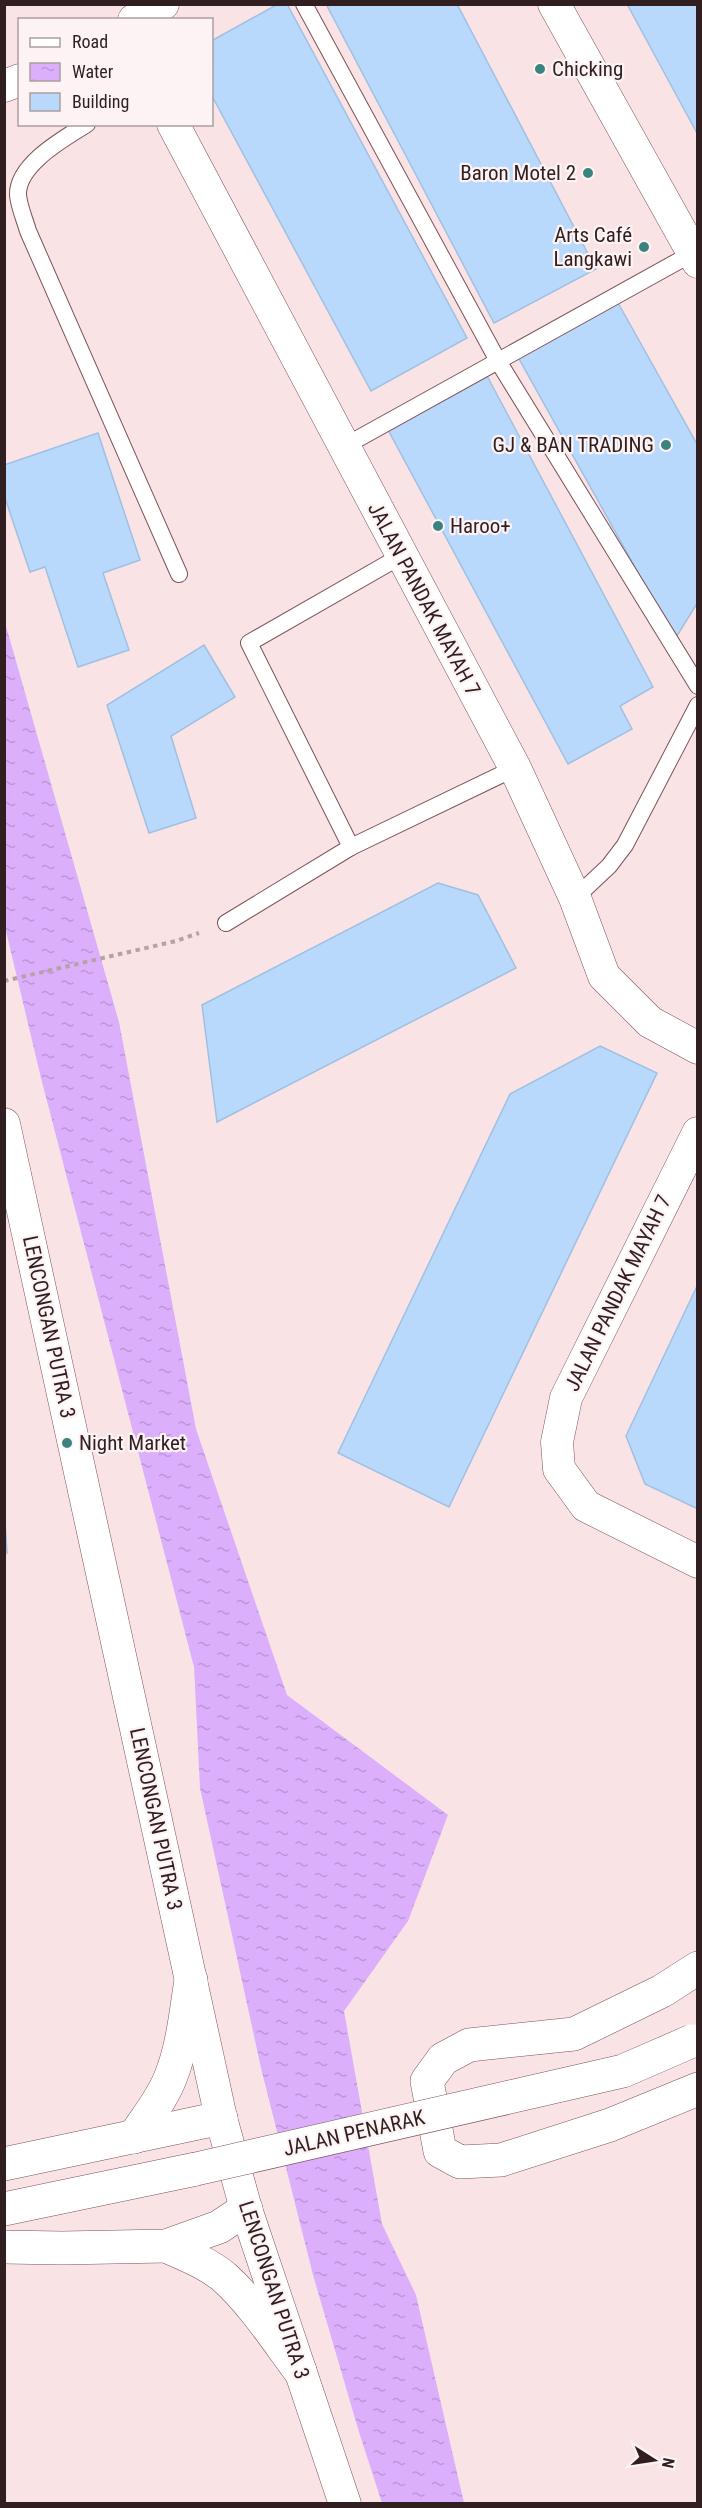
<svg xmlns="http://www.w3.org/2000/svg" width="702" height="2508" viewBox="0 0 702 2508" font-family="'Roboto Condensed',sans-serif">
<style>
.water{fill:url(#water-ripples)}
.building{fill:#b9d9fc;stroke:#a0c0e2;stroke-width:1.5}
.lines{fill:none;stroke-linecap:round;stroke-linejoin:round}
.service-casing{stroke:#7e5258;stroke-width:18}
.minor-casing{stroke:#7e5258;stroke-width:33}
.secondary-casing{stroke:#7e5258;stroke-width:34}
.path{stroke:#b6a2a4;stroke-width:4;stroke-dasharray:4.5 4.5;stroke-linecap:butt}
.service{stroke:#fff;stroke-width:16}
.minor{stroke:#fff;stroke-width:32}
.secondary{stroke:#fff;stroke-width:33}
.secondary-bridge-casing{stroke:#7e5258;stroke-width:34;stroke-linecap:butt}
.secondary-bridge{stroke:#fff;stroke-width:33}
.poi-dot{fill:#3b837f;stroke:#fef3f4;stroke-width:2}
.labels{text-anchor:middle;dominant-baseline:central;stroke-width:4.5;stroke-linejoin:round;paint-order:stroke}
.poi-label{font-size:21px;fill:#301e20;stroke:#fef3f4;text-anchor:start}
.street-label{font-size:21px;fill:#301e20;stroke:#fef3f4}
</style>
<defs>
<pattern id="water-ripples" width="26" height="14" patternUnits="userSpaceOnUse" patternTransform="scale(1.5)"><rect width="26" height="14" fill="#dbaffc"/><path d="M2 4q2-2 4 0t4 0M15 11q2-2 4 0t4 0" fill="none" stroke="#bc96d8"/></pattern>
</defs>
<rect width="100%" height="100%" fill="#f9e3e5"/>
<path class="water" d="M4,619l115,403 77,407 91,266 161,120 -40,106 -64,90 38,213 34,71 48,208h-82l-23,-71 -46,-157 -52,-207 -61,-280 -6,-121 -153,-589 -36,-151z"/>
<g class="building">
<path d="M278,4h9l180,334 -96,53 -159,-295 1,-56z"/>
<path d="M326,4h131l139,265 -102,54z"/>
<path d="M627,4h71v131z"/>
<path d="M617,301l81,145v156l-23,37 -157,-282z"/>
<path d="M486,374l167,313 -33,19 12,23 -64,35 -181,-336z"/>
<path d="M98,433l42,127 -37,13 26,77 -51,17 -33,-100 -15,5 -26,-77v-30z"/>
<path d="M204,645l31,52 -64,39 25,82 -47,15 -42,-128z"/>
<path d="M438,883l40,12 38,73 -299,154 -15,-117z"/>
<path d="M600,1046l57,27 -208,434 -111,-54 172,-359z"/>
<path d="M698,1284v225l-53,-25 -19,-48z"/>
<path d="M4,1505l3,48h-3z"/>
</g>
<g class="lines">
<g class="service-casing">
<g id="service">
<path d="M304,4l194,357 200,325"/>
<path d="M87,124c-22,14 -70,40 -69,71 1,12 7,25 10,36l151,343"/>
<path d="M343,447l350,-194"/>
<path d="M351,847l-102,-204 152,-87"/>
<path d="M575,898l34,-32 16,-21 73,-140"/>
<path d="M226,923l125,-76 164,-79"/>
</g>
</g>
<g class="minor-casing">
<g id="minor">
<path d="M554,4l144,258"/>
<path d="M134,20l29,-16"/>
<path d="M4,86l16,-6"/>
<path d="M173,124l342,644 60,130 29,78 46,46 48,26"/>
<path d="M4,1124l217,994 25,91 99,295"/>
<path d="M698,1133l-132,265 -9,44 2,27 27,37 112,56"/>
</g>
</g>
<g class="secondary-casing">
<g id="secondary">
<path d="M698,1968l-36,23 -88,43 -105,11 -26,14 -16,22 13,70 20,11 41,-2 109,-35 88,-36"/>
<path d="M134,2137c13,-20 29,-39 37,-61 12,-30 15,-65 20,-96"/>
<path d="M4,2164l217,-46"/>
<path d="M4,2209l192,-40"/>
<path d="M166,2246c20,9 41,17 58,31 29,26 52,62 76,94"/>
<path d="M4,2247l58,1 104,-2 53,-19 27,-18"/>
</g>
</g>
<path class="path" d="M4,981l172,-40 23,-8"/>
<use href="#service" class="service"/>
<use href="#minor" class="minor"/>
<use href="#secondary" class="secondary"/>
<g class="secondary-bridge-casing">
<path id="secondary-bridge" d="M196,2169l427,-98 69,-30"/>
</g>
<use href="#secondary-bridge" class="secondary-bridge"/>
</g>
<g class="poi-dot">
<circle cx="540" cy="69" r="6"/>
<circle cx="588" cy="173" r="6"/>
<circle cx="644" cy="247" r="6"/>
<circle cx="666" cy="445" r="6"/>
<circle cx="438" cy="526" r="6"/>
<circle cx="67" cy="1443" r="6"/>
</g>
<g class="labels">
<g class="poi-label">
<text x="552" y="69">Chicking</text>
<text x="576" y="173" text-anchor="end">Baron Motel 2</text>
<text x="632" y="235" text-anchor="end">Arts Café<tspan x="632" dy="24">Langkawi</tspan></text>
<text x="654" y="445" text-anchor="end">GJ &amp; BAN TRADING</text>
<text x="450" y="526">Haroo+</text>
<text x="79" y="1443">Night Market</text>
</g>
<g class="street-label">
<text transform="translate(424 599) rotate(62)">JALAN PANDAK MAYAH 7</text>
<text transform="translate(618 1293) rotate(-64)">JALAN PANDAK MAYAH 7</text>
<text transform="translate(49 1327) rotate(78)">LENCONGAN PUTRA 3</text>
<text transform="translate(156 1819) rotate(78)">LENCONGAN PUTRA 3</text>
<text transform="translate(354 2133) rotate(-13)">JALAN PENARAK</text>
<text transform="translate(274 2290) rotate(72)">LENCONGAN PUTRA 3</text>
</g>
</g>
<rect width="702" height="2508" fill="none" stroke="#301e20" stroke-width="12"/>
<rect x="18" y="18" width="195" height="108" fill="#fef3f4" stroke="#ac9e9f" stroke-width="1.5"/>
<rect x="30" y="38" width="30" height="9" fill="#ffffff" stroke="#ac9e9f" stroke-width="1.5"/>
<text x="72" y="48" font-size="18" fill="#301e20">Road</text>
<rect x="30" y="63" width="30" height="18" fill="url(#water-ripples)" stroke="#ac9e9f" stroke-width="1.5"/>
<text x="72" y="78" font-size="18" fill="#301e20">Water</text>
<rect x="30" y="93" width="30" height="18" fill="#b9d9fc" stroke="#ac9e9f" stroke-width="1.5"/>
<text x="72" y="108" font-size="18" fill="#301e20">Building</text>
<g transform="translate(654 2460) rotate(102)" stroke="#fef3f4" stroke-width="4.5" paint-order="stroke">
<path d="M0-4.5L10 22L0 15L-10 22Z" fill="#301e20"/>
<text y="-9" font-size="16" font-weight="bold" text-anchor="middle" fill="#301e20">N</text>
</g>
</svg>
